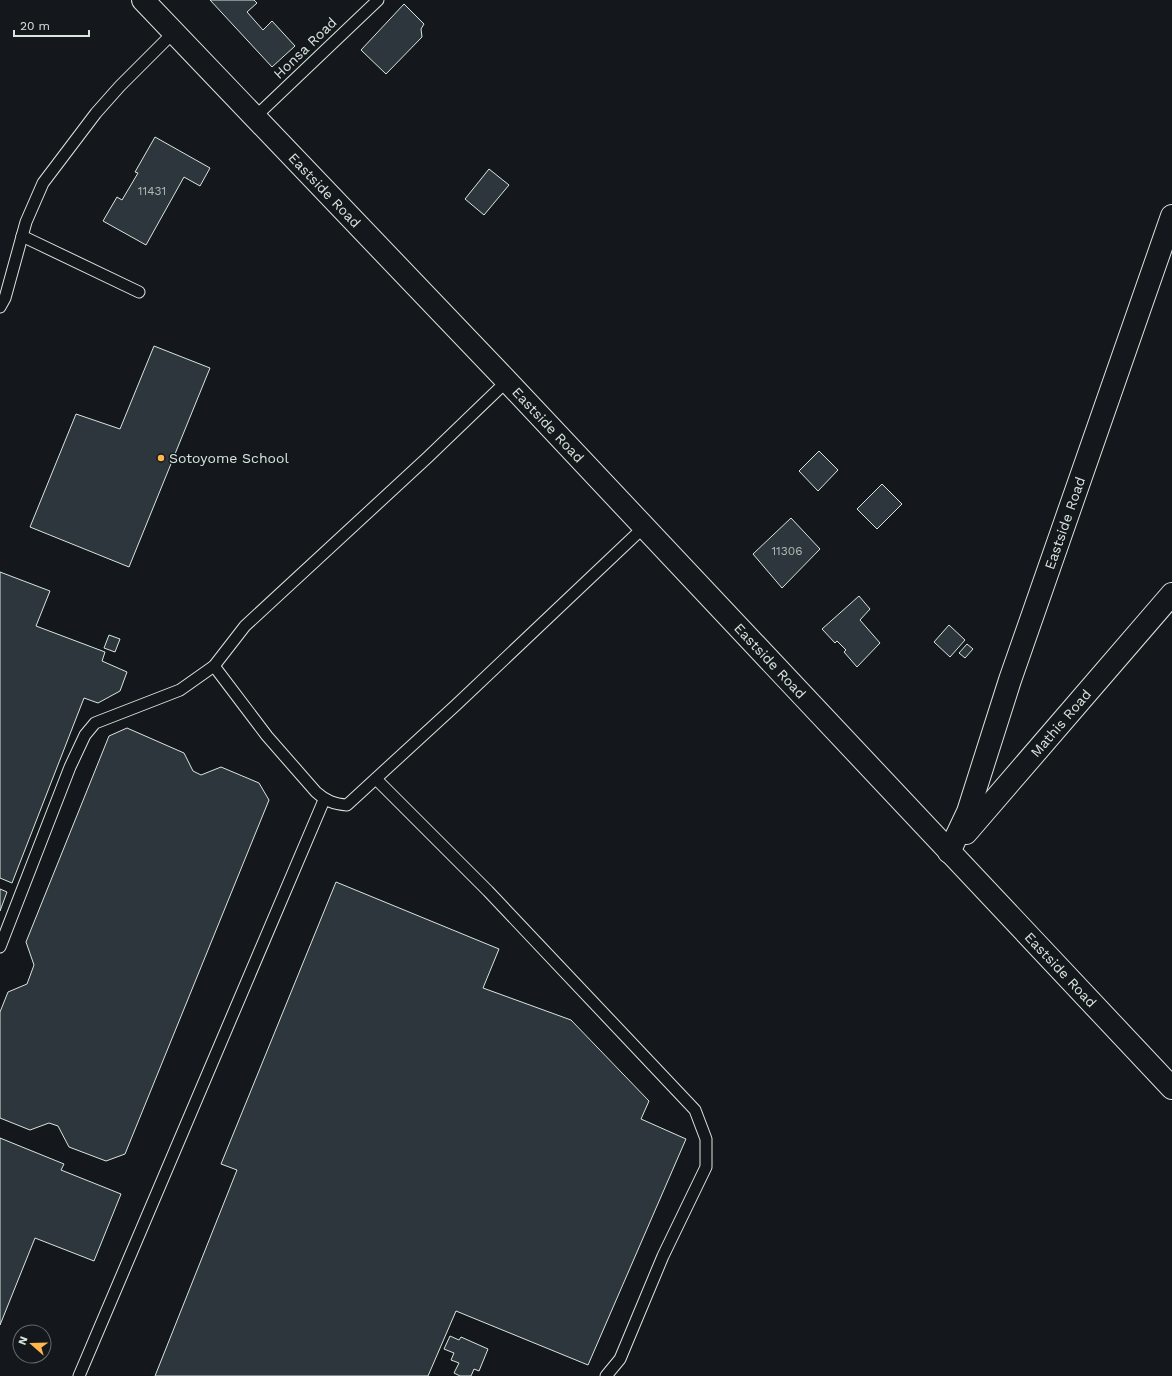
<svg xmlns="http://www.w3.org/2000/svg" width="1172" height="1376" viewBox="0 0 1172 1376" font-family="'Work Sans',sans-serif">
<style>
.building{fill:#2c363c;stroke:#d8e6dc}
.lines{fill:none;stroke-linecap:round;stroke-linejoin:round}
.lane-casing{stroke:#d8e6dc;stroke-width:13}
.street-casing{stroke:#d8e6dc;stroke-width:24}
.secondary-casing{stroke:#d8e6dc;stroke-width:24}
.lane{stroke:#14181c;stroke-width:11}
.street{stroke:#14181c;stroke-width:22}
.secondary{stroke:#14181c;stroke-width:22}
.poi-dot{fill:#ffb74d;stroke:#14181c;stroke-width:1.5}
.labels{text-anchor:middle;dominant-baseline:central;stroke-width:3;stroke-linejoin:round;paint-order:stroke}
.number-label{font-size:12px;fill:#adbab4}
.street-label{font-size:14px;fill:#d8e6dc;stroke:#14181c}
.poi-label{font-size:14px;fill:#d8e6dc;stroke:#14181c;text-anchor:start}
</style>
<rect width="100%" height="100%" fill="#14181c"/>
<g class="building">
<path d="M210,0h44l3,3 -10,9 16,18 9,-9 23,25 -23,21z"/>
<path d="M404,4l20,20 -3,5 1,8 -36,37 -25,-24z"/>
<path d="M155,137l55,31 -10,18 -16,-9 -38,68 -43,-24 14,-24 5,3 16,-27 -3,-1z"/>
<path d="M489,169l20,16 -25,30 -19,-16z"/>
<path d="M154,346l56,22 -81,199 -99,-40 46,-113 44,15z"/>
<path d="M819,451l19,19 -20,21 -19,-20z"/>
<path d="M882,484l20,20 -25,25 -20,-20z"/>
<path d="M791,518l29,31 -38,39 -29,-34z"/>
<path d="M0,572l50,19 -14,35 69,26 -3,9 25,11 -7,19 -22,12 -14,-5 -72,185 -12,-5z"/>
<path d="M859,596l11,13 -10,11 20,23 -23,24 -13,-15 2,-2 -9,-9 -2,2 -13,-14z"/>
<path d="M949,625l16,15 -15,17 -16,-15z"/>
<path d="M109,635l11,4 -5,13 -11,-4z"/>
<path d="M967,644l6,5 -8,9 -6,-5z"/>
<path d="M127,728l57,25 9,18 8,4 20,-8 38,16 10,17 -144,354 -19,7 -37,-14 -11,-21 -9,-3 -19,7 -30,-12v-106l8,-20 19,-8 7,-19 -8,-23 83,-206z"/>
<path d="M336,882l163,67 -16,39 88,32 78,81 -8,18 45,20 -98,226 -132,-54 -28,65h-273l82,-206 -16,-6z"/>
<path d="M0,889l7,3 -7,19z"/>
<path d="M0,1138l64,26 -3,6 60,24 -27,67 -59,-23 -35,87z"/>
<path d="M450,1336l9,4 2,-3 27,12 -9,22 -5,-2 -3,7h-11l-6,-3 5,-10 -8,-3 3,-7 -10,-4z"/>
</g>
<g class="lines">
<g class="lane-casing">
<g id="lane">
<path d="M254,118l124,-118"/>
<path d="M22,236l117,56"/>
<path d="M0,307l5,-9 21,-76 17,-39 53,-70 24,-27 54,-54"/>
<path d="M214,666l53,70 49,56c10,9 18,12 31,13l109,-100 188,-178"/>
<path d="M376,779l112,112 207,219 11,29v28l-43,89 -43,103 -14,17"/>
<path d="M0,947l70,-180 15,-32 10,-12 85,-33 34,-24 31,-40 183,-169 79,-76"/>
<path d="M79,1376l245,-576"/>
</g>
</g>
<g class="street-casing">
<g id="street">
<path id="s1" d="M966,833l206,-239"/>
<path id="s2" d="M949,852l19,-40 42,-132 162,-464"/>
</g>
</g>
<g class="secondary-casing">
<g id="secondary">
<path id="s3" d="M143,0l364,381 665,707"/>
</g>
</g>
<use href="#lane" class="lane"/>
<use href="#street" class="street"/>
<use href="#secondary" class="secondary"/>
</g>
<circle class="poi-dot" cx="161" cy="458" r="4"/>
<g class="labels">
<g class="number-label">
<text x="152" y="191">11431</text>
<text x="787" y="551">11306</text>
</g>
<g class="street-label">
<text transform="translate(305 48) rotate(-44)">Honsa Road</text>
<text stroke="none"><textPath href="#s3" startOffset="263">Eastside Road</textPath></text>
<text stroke="none"><textPath href="#s3" startOffset="587">Eastside Road</textPath></text>
<text stroke="none"><textPath href="#s2" startOffset="349">Eastside Road</textPath></text>
<text stroke="none"><textPath href="#s3" startOffset="911">Eastside Road</textPath></text>
<text stroke="none"><textPath href="#s1" startOffset="145">Mathis Road</textPath></text>
<text stroke="none"><textPath href="#s3" startOffset="1335">Eastside Road</textPath></text>
</g>
<g class="poi-label">
<text x="169" y="458">Sotoyome School</text>
</g>
</g>
<g transform="translate(32 1344) rotate(290)"><circle r="19" fill="#14181c" stroke="#626a69"/>
<path d="M0-3L7 15L0 10L-7 15Z" fill="#ffb74d"/>
<text y="-6" font-size="11" font-weight="bold" text-anchor="middle" fill="#d8e6dc">N</text>
</g>
<path d="M14 30v6h75v-6" fill="none" stroke="#d8e6dc" stroke-width="2"/>
<text x="20" y="30" font-size="12" fill="#d8e6dc" stroke="#14181c" stroke-width="3" paint-order="stroke">20 m</text>
</svg>
